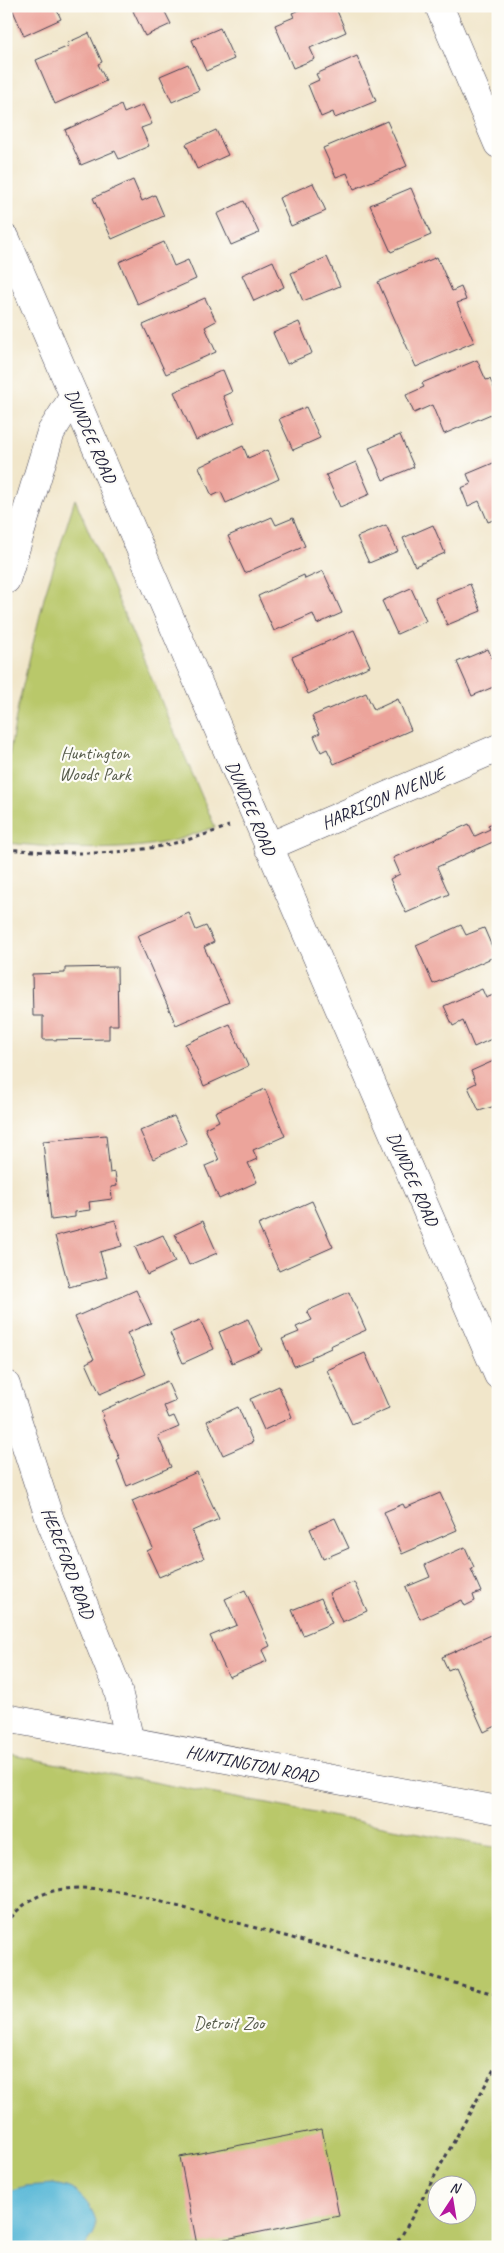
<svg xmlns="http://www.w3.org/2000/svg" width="504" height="2253" viewBox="0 0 504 2253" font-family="Caveat,sans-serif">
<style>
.green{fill:#b9c86b;stroke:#6e7553;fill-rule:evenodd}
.water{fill:#59b8d7;stroke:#3e6d89}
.building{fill:#eca49b}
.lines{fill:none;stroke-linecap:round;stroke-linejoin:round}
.street-casing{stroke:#413f50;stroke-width:29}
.path{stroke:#413f50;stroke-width:3;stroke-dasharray:4 4;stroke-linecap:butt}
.street{stroke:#fff;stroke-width:28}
.labels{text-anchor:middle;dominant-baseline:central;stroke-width:4.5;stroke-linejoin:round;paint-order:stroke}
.street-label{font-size:18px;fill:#22223b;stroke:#fdfcf7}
.park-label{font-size:18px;fill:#575c4c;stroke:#fdfcf7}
</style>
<rect width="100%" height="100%" fill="#fdfcf7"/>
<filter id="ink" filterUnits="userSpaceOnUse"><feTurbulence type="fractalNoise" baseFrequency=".02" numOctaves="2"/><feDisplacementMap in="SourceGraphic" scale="10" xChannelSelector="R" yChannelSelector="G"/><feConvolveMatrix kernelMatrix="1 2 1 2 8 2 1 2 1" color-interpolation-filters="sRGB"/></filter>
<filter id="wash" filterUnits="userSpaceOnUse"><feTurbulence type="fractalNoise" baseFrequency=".0096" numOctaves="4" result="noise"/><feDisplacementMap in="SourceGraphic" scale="20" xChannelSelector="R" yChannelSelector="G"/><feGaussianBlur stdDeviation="1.12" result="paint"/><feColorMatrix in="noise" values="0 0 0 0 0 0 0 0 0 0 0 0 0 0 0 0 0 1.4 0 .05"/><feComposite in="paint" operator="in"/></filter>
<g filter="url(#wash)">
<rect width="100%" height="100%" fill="#f1e6ca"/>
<g class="green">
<path d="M75,499l140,328c-16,5 -32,12 -48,15 -53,11 -107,6 -161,1v-70l12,-67 27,-112z"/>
<path d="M6,1754l492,94v399h-492zM436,2186h30v30h-30z"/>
</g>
<path class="water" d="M53,2184c5,1 11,2 16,4 12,5 28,24 27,38 -1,8 -8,16 -12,21h-78v-55l20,-6z"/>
<g id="blocks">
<g class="building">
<path d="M11,6h44l6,13 -37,17z"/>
<path d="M143,6h19l9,18 -26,12 -12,-25z"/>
<path d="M308,6h27l11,26 -36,16 5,11 -22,9 -18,-43 19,-8 -2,-4z"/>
<path d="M220,28l14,31 -28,12 -14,-31z"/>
<path d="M89,33l13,29 -4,2 8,17 -51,23 -19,-44 33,-14 -2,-3z"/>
<path d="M357,56l19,45 -41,17 -2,-6 -12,5 -13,-32 11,-5 -3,-6z"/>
<path d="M188,64l11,26 -27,12 -12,-26z"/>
<path d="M121,105l3,8 19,-8 9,19 -11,4 8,18 -30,13 -4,-8 -34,14 -16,-35z"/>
<path d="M387,121l20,45 -53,23 -7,-16 -11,4 -13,-29z"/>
<path d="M216,130l12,25 -31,14 -11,-25z"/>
<path d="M133,180l9,21 13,-6 9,21 -52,23 -19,-41z"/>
<path d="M313,183l13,28 -35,15 -12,-28z"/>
<path d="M411,188l20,47 -40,17 -21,-47z"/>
<path d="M244,201l15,32 -28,12 -14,-31z"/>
<path d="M164,242l10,24 14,-6 8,19 -58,26 -19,-43z"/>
<path d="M327,257l13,29 -37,15 -12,-28z"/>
<path d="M437,257l15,34 9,-4 5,13 -9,3 17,39 -58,25 -38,-85z"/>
<path d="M273,261l11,26 -30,14 -12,-26z"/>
<path d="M205,298l11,23 -11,6 11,25 -50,22 -23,-49z"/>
<path d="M299,322l13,31 -25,11 -14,-31z"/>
<path d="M477,360l9,20 4,-1 8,18v14l-54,23 -12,-29 -18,8 -8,-18 18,-8 -2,-4z"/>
<path d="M223,370l9,22 -9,4 12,27 -39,17 -22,-48z"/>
<path d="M306,407l14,31 -27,12 -14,-31z"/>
<path d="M400,435l14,32 -31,13 -14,-32z"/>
<path d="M243,446l5,12 19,-8 12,29 -53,24 -5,-11 -9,4 -13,-29z"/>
<path d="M498,461v57l-10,4 -9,-21 -11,5 -7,-18 10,-4 -4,-10z"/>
<path d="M356,462l14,32 -30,13 -14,-32z"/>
<path d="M272,517l4,8 17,-7 12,28 -60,27 -17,-37z"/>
<path d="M386,525l12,26 -29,12 -12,-26z"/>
<path d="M433,525l12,28 -30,13 -12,-28z"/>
<path d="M323,571l19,42 -25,11 -4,-10 -39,17 -16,-35 46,-21 1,4z"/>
<path d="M470,584l11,27 -34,14 -12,-27z"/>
<path d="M411,588l15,33 -29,13 -15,-33z"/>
<path d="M354,630l16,36 -62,28 -16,-37z"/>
<path d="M488,649l10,23v13l-26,11 -15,-34z"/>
<path d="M366,693l8,17 24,-11 13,31 -77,34 -7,-15 -6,3 -7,-16 6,-3 -8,-17z"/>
<path d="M498,821v26l-3,-6 -58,26 12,27 -43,19 -16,-34 10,-5 -7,-16 76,-34 6,12 15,-7 -2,-4z"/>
<path d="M189,913l7,17 10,-4 8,16 -10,5 25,55 -53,23 -39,-89z"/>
<path d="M461,925l5,10 18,-7 12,28 -63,28 -17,-39z"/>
<path d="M117,967l1,58h-9v14l-66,1v-24h-10l-1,-42 33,-1v-5z"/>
<path d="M482,989l4,9 12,-5v43l-24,11 -11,-26 -10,5 -9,-20z"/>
<path d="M230,1024l18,42 -44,20 -19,-42z"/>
<path d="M498,1059v46l-19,6 -11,-24 8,-4 -5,-12z"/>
<path d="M265,1089l20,47 -32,14 4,9 -9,4 9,19 -38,17 -14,-33 14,-6 -14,-32 14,-7 -4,-9z"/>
<path d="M174,1116l13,27 -34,16 -13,-28z"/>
<path d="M106,1135l4,38 5,-1 2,14 -6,1 1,12 -23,3 1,8 -15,2v5l-24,3 -8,-79z"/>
<path d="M312,1201l21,46 -54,24 -21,-46z"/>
<path d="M115,1220l7,26 -22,6 7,25 -38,10 -14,-51z"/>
<path d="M203,1221l14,32 -28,12 -14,-31z"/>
<path d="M163,1235l12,27 -28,13 -12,-28z"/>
<path d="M136,1290l15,33 -24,10 19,41 -46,20 -14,-31 8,-4 -19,-42z"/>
<path d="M349,1292l17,38 -36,16 1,2 -20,9 1,2 -18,7 -12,-27 17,-7 -3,-5 16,-7 -5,-9z"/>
<path d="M248,1319l14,31 -30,13 -13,-31z"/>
<path d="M200,1320l14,29 -31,14 -13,-30z"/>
<path d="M365,1353l24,55 -37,16 -25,-54z"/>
<path d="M167,1381l9,20 -12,5 5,12 5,-2 5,11 -21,9 13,31 -44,19 -10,-25 3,-2 -18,-42 2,-1 -3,-5z"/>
<path d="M279,1386l13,31 -28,13 -14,-31z"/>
<path d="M238,1407l15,35 -30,13 -16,-34z"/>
<path d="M197,1472l22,47 -27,12 12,27 -45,19 -12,-26 6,-3 -21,-47z"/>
<path d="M440,1493l17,37 -55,24 -18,-42 19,-8 2,4z"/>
<path d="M335,1518l14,30 -26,11 -13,-30z"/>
<path d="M465,1547l9,20 -3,2 10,23 -8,3 2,6 -10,5 -3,-6 -42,19 -14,-32 24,-10 -5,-12z"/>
<path d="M354,1582l13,29 -25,11 -13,-29z"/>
<path d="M245,1590l25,56 -8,4 5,11 -38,16 -19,-41 27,-11 -12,-26z"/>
<path d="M321,1598l11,25 -29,12 -11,-25z"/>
<path d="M498,1632v93l-14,7 -29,-65 -7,3 -6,-13z"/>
<path d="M322,2129l17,87 -142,29 -17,-88z"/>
</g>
</g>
</g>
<g filter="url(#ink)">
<use href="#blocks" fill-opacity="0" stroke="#413f50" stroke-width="1"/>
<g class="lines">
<g class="street-casing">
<g id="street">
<path d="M439,6l59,138"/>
<path d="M6,239l492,1136"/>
<path d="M6,580l45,-148 23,-36"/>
<path d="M268,847l230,-99"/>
<path d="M6,1385l44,135 67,167 13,54"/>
<path d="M6,1718l492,92"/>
</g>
</g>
<g class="path">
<path d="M6,849c85,7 142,8 223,-23"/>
<path d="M6,1924c31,-43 73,-38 120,-32l372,103"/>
<path d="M393,2247l9,-12 96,-173"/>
</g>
<use href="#street" class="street"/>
</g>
</g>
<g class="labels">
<g class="street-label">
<text transform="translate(91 436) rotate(66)">DUNDEE ROAD</text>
<text transform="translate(383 798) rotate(-23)">HARRISON AVENUE</text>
<text transform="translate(251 808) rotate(67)">DUNDEE ROAD</text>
<text transform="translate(413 1179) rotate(66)">DUNDEE ROAD</text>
<text transform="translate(68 1563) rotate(69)">HEREFORD ROAD</text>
<text transform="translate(252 1764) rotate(11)">HUNTINGTON ROAD</text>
</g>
<g class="park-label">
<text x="95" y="753">Huntington<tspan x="95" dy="21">Woods Park</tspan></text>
<text x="229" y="2023">Detroit Zoo</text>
</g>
</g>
<rect width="504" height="2253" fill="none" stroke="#fdfcf7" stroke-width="25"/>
<g transform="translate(452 2200) rotate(12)"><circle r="24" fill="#fdfcf7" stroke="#a5a5ac"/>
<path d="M0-4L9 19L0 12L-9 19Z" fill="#b5179e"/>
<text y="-8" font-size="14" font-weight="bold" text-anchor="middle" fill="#22223b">N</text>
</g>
</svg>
